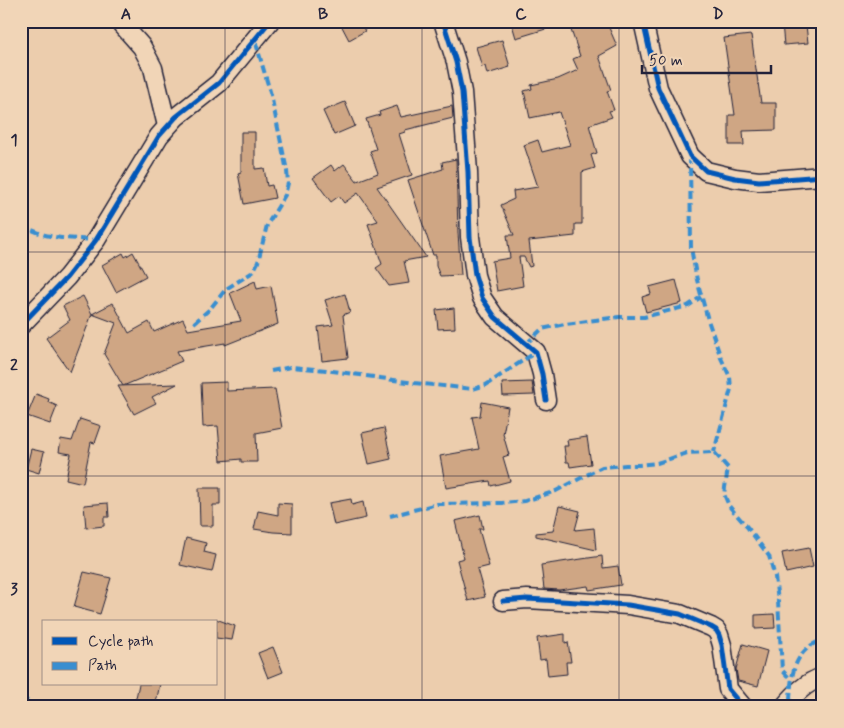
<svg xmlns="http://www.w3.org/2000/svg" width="844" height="728" viewBox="0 0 844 728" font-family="Mynerve,sans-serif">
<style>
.building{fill:#cfa684;stroke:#22223b}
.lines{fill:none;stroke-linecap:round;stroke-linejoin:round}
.minor-casing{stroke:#22223b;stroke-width:21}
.minor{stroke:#f1d5b7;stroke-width:18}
.quiet{stroke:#398ed0;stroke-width:4;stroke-dasharray:8 4;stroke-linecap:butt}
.cycleway-casing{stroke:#f1d5b7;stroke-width:8}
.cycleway{stroke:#0057b8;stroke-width:5}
.grid{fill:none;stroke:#22223b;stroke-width:1;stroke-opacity:0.55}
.neatline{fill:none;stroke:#22223b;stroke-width:2}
.grid-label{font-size:16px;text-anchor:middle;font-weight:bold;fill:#22223b}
</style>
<rect width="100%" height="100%" fill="#eccdad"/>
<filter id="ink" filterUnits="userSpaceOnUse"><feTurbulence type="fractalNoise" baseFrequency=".02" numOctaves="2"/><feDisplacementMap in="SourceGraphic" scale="10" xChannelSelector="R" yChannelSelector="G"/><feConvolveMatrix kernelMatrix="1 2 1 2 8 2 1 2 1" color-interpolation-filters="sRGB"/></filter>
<g filter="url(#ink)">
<g class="building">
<path d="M339,21h20l6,10 -16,9z"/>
<path d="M511,21h48v4l-43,13z"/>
<path d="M578,21h28l11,25 -18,10 12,34 -4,1 7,19 -5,1 3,6 -23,8 8,28 -6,2 4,13 -13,4v52h-7v12l-46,5 3,25 -3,1 -5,-10h-5l4,29 -26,5 -5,-30 18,-3 -3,-23h7l-13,-30 13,-6 -1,-8 25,-4 -14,-42 14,-5 4,12 28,-7 -11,-33 -29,6 -6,-27 8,-2 -1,-4 27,-6 20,-9 -5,-11 7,-3 -9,-26 9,-3z"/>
<path d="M789,21h14v4h3l2,18 -24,2 -2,-22z"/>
<path d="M751,35l10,68h15v27l-33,1 1,14h-15v-30h6l-11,-77z"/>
<path d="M502,40l8,27 -23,7 -2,-8 -3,1 -6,-20z"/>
<path d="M345,102l10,24 -21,9 -11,-24z"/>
<path d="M397,106l4,11 51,-11 1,12 -48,12v2l-6,2 13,41 -35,12 49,70 -22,4 5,22 -20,3 -13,-18 6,-4 -14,-40 10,-3 -20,-28 -14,10 -5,-7 -8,6 -18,-24 18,-13 4,6 9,-7 13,17 21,-8 -8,-22 6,-2 -10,-30 14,-4 -1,-3z"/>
<path d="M241,132h14v37l9,-1 3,18 5,-1 3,13 -31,6 -6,-31 3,-1z"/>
<path d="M456,159l2,74 3,42 -21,1 -4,-10v-11h-3l-25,-75 35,-11 -1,-7z"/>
<path d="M133,252l13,24 -30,16 -14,-27 21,-12 2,4z"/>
<path d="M676,280l6,23 -36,9 -4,-15 9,-3 -2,-7z"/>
<path d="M255,281l2,8 14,-3 7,38 -53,21v-2l-48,8 5,10 -59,25 -19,-32 12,-31 -24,-9 21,-11 16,30 20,-11 5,10 29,-13 5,11 53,-9 -11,-28z"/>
<path d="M345,294l5,18 -7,3 5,43 -26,3 -4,-34 15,-2 -8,-25z"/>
<path d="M83,296l9,18 -22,58 -24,-34 24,-18 -7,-14z"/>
<path d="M454,308l1,20 -17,1 -2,-19z"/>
<path d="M227,382v9l48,-2 7,39 -26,5 1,29h-16v-3l-20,2 -3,-35 -15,1 -2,-44z"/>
<path d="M532,382l2,13 -31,1 -1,-13z"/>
<path d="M177,384l-25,13 4,6 -22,11 -16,-28z"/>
<path d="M36,394l13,5 -1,3 9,4 -7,18 -23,-8z"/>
<path d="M482,402l26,5 -5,27 6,21 -6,2 7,24 -19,5 -1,-5 -44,7 -6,-32 39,-7 -7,-32 8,-1z"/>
<path d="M80,419l21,7 -6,17 -4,-1 -8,41 -17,-4 5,-25 -12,-2 2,-13 11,2z"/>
<path d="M384,428l7,31 -22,5 -7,-31z"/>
<path d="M587,437l4,27 -21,3 -1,-5h-3l-2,-16h4l-1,-6z"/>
<path d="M31,449l13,3 -5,21 -13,-4z"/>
<path d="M199,488h21v17h-7v21h-13z"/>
<path d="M351,499l1,6 11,-3 3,16 -32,7 -5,-22z"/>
<path d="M108,503l1,14h-5v9l-18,2 -2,-23z"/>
<path d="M278,503l14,1v29l-19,-1 -19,-3 4,-18 20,4z"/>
<path d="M559,506l21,5 -5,19 19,-2 2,22 -60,-14v-3l17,-2z"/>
<path d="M480,515l3,14h-4l10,37 -12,3 8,28 -17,4 -11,-41 7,-2 -9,-37z"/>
<path d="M186,538l20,5 -2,9 12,3 -4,17 -32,-7z"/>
<path d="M809,548l4,19 -27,6 -4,-20z"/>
<path d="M602,556l1,12 15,-2 3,19 -32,5 -1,-4 -29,4 -15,-1 -3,-24z"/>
<path d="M84,572l27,6 -11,36 -26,-7z"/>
<path d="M774,614l1,14 -20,1v-14z"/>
<path d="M216,619l19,7 -3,14 -16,-2z"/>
<path d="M565,634v9l3,-1 3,20h-5l1,12 -19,2 -2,-17 -6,1 -3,-22z"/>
<path d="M743,644l24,7 -9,35 -20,-5 -2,-12z"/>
<path d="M273,647l10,25 -15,6 -10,-25z"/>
<path d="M139,684h21l-5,23h-21z"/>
</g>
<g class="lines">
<g class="minor-casing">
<g id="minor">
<path d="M119,21l23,26 11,21 14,58"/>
<path d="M443,21l13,41 6,30 6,80 2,65 5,38 7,23 13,19 41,35 6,22 4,26"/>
<path d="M643,21l15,67 32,68 16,15 29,7 24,3 64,-5"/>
<path d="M21,325l46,-48 29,-37 63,-104 17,-19 43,-34 51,-62"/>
<path d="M503,601l24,-2 101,6 52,9 31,13 5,3 3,5 3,10 6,44 15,18"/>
<path d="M784,707c11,-13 22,-25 39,-30"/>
</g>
</g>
<use href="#minor" class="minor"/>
<g class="quiet">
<path d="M690,156l1,92 6,32 11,40 13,38 9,19 1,12 -17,63"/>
<path d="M21,226l24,9 16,3 35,2"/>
<path d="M194,323l16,-14 16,-20 27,-17 5,-10 9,-37 18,-30 3,-12 -1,-12 -16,-76 -16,-55"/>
<path d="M526,344l16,-15 23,-5 54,-7h25l44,-11 13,-9"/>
<path d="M271,371l20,-4 35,3 88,13 59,6 13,-4 50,-33"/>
<path d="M390,516l47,-12 65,-1 23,-2 31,-10 46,-24 24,-2h13l18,-2 30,-10 27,-1 14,16 -4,26 5,12 19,22 21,28 6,21 3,24 4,69 9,10"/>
<path d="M21,697l16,10"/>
<path d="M790,700c1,-20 2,-40 20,-54 4,-3 9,-4 13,-8"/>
</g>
<g class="cycleway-casing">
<g id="cycleway">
<path d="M443,21l13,41 6,30 6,80 2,65 5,38 7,23 13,19 41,35 6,22 4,26"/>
<path d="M643,21l15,67 32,68 16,15 29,7 24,3 64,-5"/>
<path d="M21,325l46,-48 29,-37 63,-104 17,-19 43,-34 51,-62"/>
<path d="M503,601l24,-2 101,6 52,9 31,13 5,3 3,5 3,10 6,44 15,18"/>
</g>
</g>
<use href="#cycleway" class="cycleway"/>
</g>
</g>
<path class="grid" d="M225,21v686M422,21v686M619,21v686M21,252h802M21,476h802"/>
<rect width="844" height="728" fill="none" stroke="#f1d5b7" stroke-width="55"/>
<rect x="42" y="620" width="175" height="65" fill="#f1d5b7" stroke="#9e8d85"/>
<rect x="52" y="637" width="25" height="8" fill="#0057b8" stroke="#9e8d85"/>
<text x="88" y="646" font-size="15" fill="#22223b">Cycle path</text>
<rect x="52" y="662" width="25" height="8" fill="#398ed0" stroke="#9e8d85"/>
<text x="88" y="670" font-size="15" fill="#22223b">Path</text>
<path d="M642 65v8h129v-8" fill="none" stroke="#22223b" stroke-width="2.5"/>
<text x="649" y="65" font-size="15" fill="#22223b" stroke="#f1d5b7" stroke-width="4" paint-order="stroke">50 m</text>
<rect x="28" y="28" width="788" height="672" class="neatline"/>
<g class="grid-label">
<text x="126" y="19">A</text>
<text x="323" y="19">B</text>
<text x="521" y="19">C</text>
<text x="718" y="19">D</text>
<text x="14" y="145">1</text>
<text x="14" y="370">2</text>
<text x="14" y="594">3</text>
</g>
</svg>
